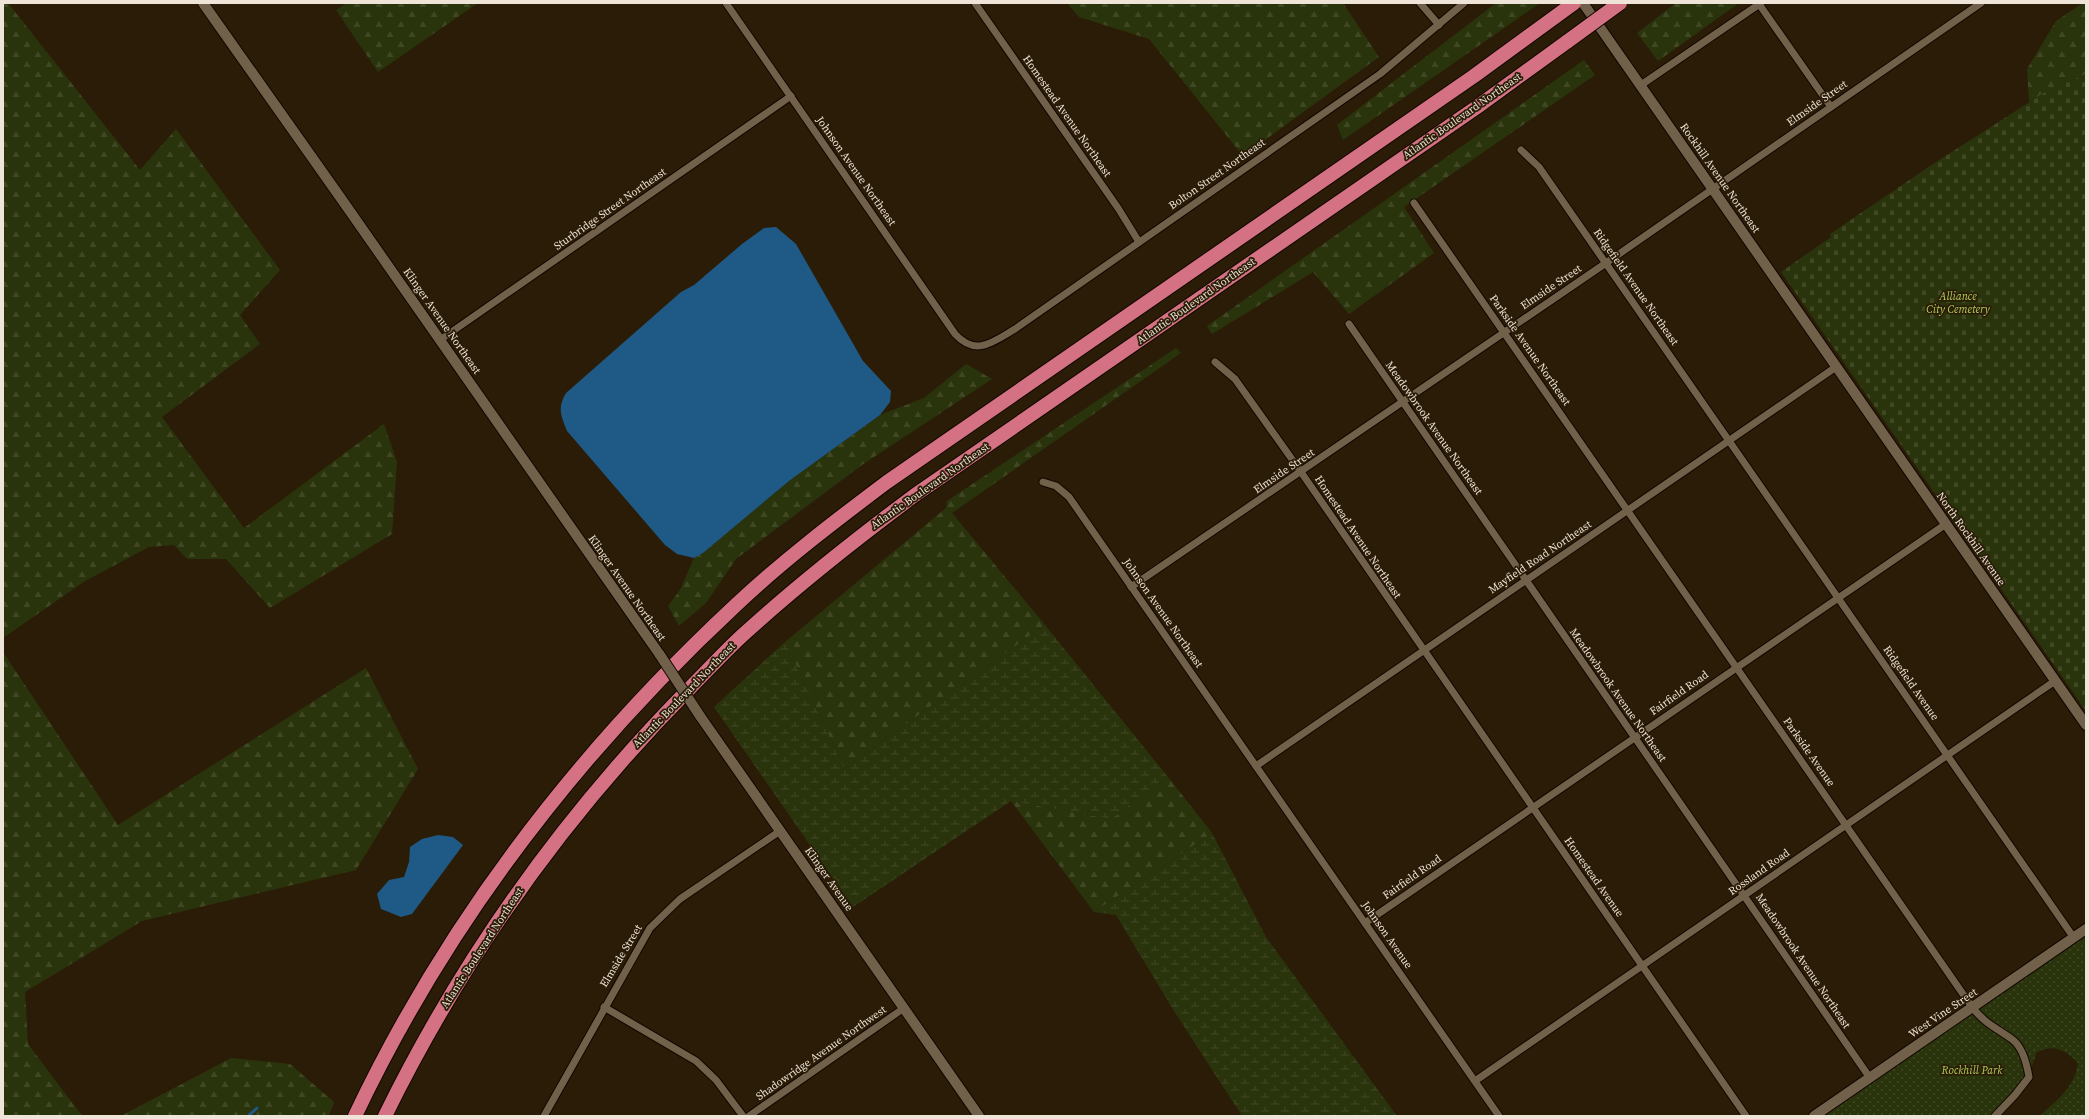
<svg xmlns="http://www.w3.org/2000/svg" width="2089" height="1119" viewBox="0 0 2089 1119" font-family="'Source Serif 4',serif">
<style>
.forest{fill:url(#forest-firs)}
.wetland{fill:url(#wetland-marsh)}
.cemetery{fill:url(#cemetery-stones)}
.park{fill:url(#park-dots)}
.water{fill:#1f5985}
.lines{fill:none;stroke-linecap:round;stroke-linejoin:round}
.stream{stroke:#1f5985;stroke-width:3}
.street-casing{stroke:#120600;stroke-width:9}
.secondary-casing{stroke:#120600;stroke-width:12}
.highway-casing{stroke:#120600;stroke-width:16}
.street{stroke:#72614a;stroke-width:7}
.secondary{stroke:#72614a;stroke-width:10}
.highway{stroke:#d47283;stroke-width:14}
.secondary-bridge-casing{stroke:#120600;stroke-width:12;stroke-linecap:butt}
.highway-bridge-casing{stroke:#120600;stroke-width:16;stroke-linecap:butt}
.secondary-bridge{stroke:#72614a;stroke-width:10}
.highway-bridge{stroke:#d47283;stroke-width:14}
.labels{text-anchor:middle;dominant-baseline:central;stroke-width:3.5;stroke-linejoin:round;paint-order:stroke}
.street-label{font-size:11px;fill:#eee4d8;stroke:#2a1c06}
.park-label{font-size:11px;font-style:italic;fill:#b0cf5a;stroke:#2a1c06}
</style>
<defs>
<pattern id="forest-firs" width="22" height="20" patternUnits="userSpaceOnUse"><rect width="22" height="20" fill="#2a340c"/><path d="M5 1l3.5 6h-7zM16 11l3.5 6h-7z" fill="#3f4823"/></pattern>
<pattern id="wetland-marsh" width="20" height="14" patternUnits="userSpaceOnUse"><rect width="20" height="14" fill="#2a340c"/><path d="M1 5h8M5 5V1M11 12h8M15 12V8" fill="none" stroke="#3f4823"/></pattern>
<pattern id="cemetery-stones" width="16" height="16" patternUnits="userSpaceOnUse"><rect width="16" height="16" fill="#2a340c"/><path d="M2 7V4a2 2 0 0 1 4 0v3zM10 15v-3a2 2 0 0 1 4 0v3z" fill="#3f4823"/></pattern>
<pattern id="park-dots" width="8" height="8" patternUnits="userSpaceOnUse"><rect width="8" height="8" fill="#2a340c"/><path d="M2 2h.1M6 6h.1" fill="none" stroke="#3f4823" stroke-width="1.8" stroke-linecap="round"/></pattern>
</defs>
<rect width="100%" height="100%" fill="#2a1c06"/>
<g class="forest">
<path d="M3,3h5l132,167 36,-41 104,141 -40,45 20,29 -98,73 82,111 140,-104 13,38 -5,72 -122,74 -44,-49h-39l-13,-14 -25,2 -64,34 -82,57z"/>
<path d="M347,3h131l-100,69 -42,-62z"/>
<path d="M1067,3h276l36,54 -136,99 -94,-117 -70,-22z"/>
<path d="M1496,3h44l-197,137 -6,-15z"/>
<path d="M1676,3h63l-81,58 -21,-28z"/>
<path d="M2083,3h3v71l-39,17 -18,11 -2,-33 29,-48z"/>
<path d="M1584,60l11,15 -191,132 30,46 -85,61 -36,-42 -101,62 -5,-8z"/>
<path d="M1176,348l5,5 -229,160 93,112 -201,143 -59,-126 161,-134 1,-7z"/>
<path d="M966,364l26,15 -130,86 -126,94 -30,44 -27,23 -11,-20 12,-16 14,-32 9,-5 86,-72 91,-66 44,-17z"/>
<path d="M3,652l115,173 248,-157 52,101 -62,101 -214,51 -117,71 3,52 54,72h-79z"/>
<path d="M1168,777l44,56 -118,79 -83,-111 100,18z"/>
<path d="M231,1058l59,6 44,38 -5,14h-208z"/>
</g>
<g class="wetland">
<path d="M1045,625l123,152 -57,42 -100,-18 -158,106 -139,-200 71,-65 59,126z"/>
<path d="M1212,833l54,104 131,179h-155l-68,-105 -58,-96 -22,-3z"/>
</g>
<path class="cemetery" d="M2086,74v637l-305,-439 50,-35 -1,-3 103,-70 114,-73z"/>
<path class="park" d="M2086,936v180h-46c17,-16 35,-29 38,-53 -12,-13 -26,-20 -42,-10 -4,22 -27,50 -45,63h-167z"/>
<g class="water">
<path d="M776,227l20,17 67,117 28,30 -1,11 -10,13 -91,66 -86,72 -9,5 -17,-4 -12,-9 -98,-114c-6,-15 -10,-23 -1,-38l115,-101 13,-7 48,-41 22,-16z"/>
<path d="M438,835l15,2 10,8 -51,69 -11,3 -20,-8 -4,-15 12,-14 15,-3 5,-15 1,-15 12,-8z"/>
</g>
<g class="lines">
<path class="stream" d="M248,1116l9,-8"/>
<g class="street-casing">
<g id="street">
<path d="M726,3l229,331c21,23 38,8 60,-5l365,-255 84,-71"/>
<path d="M975,3l143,205 21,34"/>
<path d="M1420,3l19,22"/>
<path d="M1759,4l72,103"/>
<path d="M1641,85l120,-82"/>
<path d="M1521,150l18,17 535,771"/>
<path d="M1414,203l558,804c14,18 25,21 41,33 10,8 14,25 16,37l-14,18 -20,21"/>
<path d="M1349,324l521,754"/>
<path d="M440,340l351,-244"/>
<path d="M1215,362l20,17 66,93 445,644"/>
<path d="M1043,482l13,4 13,11 430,619"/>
<path d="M1131,587l475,-324 375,-260"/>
<path d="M1256,766l580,-399"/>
<path d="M1365,923l581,-399"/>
<path d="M604,1007l92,54 20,19 27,36"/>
<path d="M1475,1081l580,-400"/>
<path d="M544,1116l106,-188 30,-29 100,-68"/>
<path d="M749,1116l155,-108"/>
</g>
</g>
<g class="secondary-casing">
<g id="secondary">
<path d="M203,3l137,194 320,458"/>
<path d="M1583,3l503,722"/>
<path d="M700,716l279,400"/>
<path d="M1814,1116l272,-187"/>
</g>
</g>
<g class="highway-casing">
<g id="highway">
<path d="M355,1116c92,-194 225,-366 382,-512 47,-44 98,-83 150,-122l587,-406 100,-73"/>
<path d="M385,1116c78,-159 182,-304 307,-430 17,-17 34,-36 53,-53 54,-49 111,-94 170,-138l562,-388 91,-66"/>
</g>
</g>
<use href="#street" class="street"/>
<use href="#secondary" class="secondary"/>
<use href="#highway" class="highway"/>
<g class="secondary-bridge-casing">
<path id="secondary-bridge" d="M660,655l40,61"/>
</g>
<g class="highway-bridge-casing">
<path id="highway-bridge" d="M1568,41l52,-38"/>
</g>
<use href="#secondary-bridge" class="secondary-bridge"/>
<use href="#highway-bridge" class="highway-bridge"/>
</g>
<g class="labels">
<g class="street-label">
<text transform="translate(1817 103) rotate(-35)">Elmside Street</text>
<text transform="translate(1067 116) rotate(55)">Homestead Avenue Northeast</text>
<text transform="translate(1462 116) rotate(-35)">Atlantic Boulevard Northeast</text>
<text transform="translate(856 171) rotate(55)">Johnson Avenue Northeast</text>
<text transform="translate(1217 174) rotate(-35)">Bolton Street Northeast</text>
<text transform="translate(1720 178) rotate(55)">Rockhill Avenue Northeast</text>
<text transform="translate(610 209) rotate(-35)">Sturbridge Street Northeast</text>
<text transform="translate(1551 287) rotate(-34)">Elmside Street</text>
<text transform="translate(1636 287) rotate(55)">Ridgefield Avenue Northeast</text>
<text transform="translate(1196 301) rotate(-35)">Atlantic Boulevard Northeast</text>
<text transform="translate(442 321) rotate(55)">Klinger Avenue Northeast</text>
<text transform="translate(1530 350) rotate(55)">Parkside Avenue Northeast</text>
<text transform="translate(1434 428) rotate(55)">Meadowbrook Avenue Northeast</text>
<text transform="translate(1284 471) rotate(-34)">Elmside Street</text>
<text transform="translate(930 486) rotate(-35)">Atlantic Boulevard Northeast</text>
<text transform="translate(1358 537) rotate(56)">Homestead Avenue Northeast</text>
<text transform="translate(1971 539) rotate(55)">North Rockhill Avenue</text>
<text transform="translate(1540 557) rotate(-34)">Mayfield Road Northeast</text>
<text transform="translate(627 588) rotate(55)">Klinger Avenue Northeast</text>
<text transform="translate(1163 613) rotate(55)">Johnson Avenue Northeast</text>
<text transform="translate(1911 683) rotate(55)">Ridgefield Avenue</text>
<text transform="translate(1679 693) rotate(-35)">Fairfield Road</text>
<text transform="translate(684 695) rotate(-46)">Atlantic Boulevard Northeast</text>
<text transform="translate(1618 695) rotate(55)">Meadowbrook Avenue Northeast</text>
<text transform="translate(1809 752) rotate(55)">Parkside Avenue</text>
<text transform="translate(1759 872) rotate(-35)">Rossland Road</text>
<text transform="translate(1412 877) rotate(-35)">Fairfield Road</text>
<text transform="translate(1594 877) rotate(55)">Homestead Avenue</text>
<text transform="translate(829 879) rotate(55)">Klinger Avenue</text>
<text transform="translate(1387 935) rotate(55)">Johnson Avenue</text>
<text transform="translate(482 948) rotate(-57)">Atlantic Boulevard Northeast</text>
<text transform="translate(621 956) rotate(-59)">Elmside Street</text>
<text transform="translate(1803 961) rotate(56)">Meadowbrook Avenue Northeast</text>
<text transform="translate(1943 1013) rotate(-34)">West Vine Street</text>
<text transform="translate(821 1053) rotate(-35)">Shadowridge Avenue Northwest</text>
</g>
<g class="park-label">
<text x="1958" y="296">Alliance<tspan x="1958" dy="13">City Cemetery</tspan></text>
<text x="1972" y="1070">Rockhill Park</text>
</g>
</g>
<rect width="2089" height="1119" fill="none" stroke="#eee4d8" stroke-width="8"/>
</svg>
